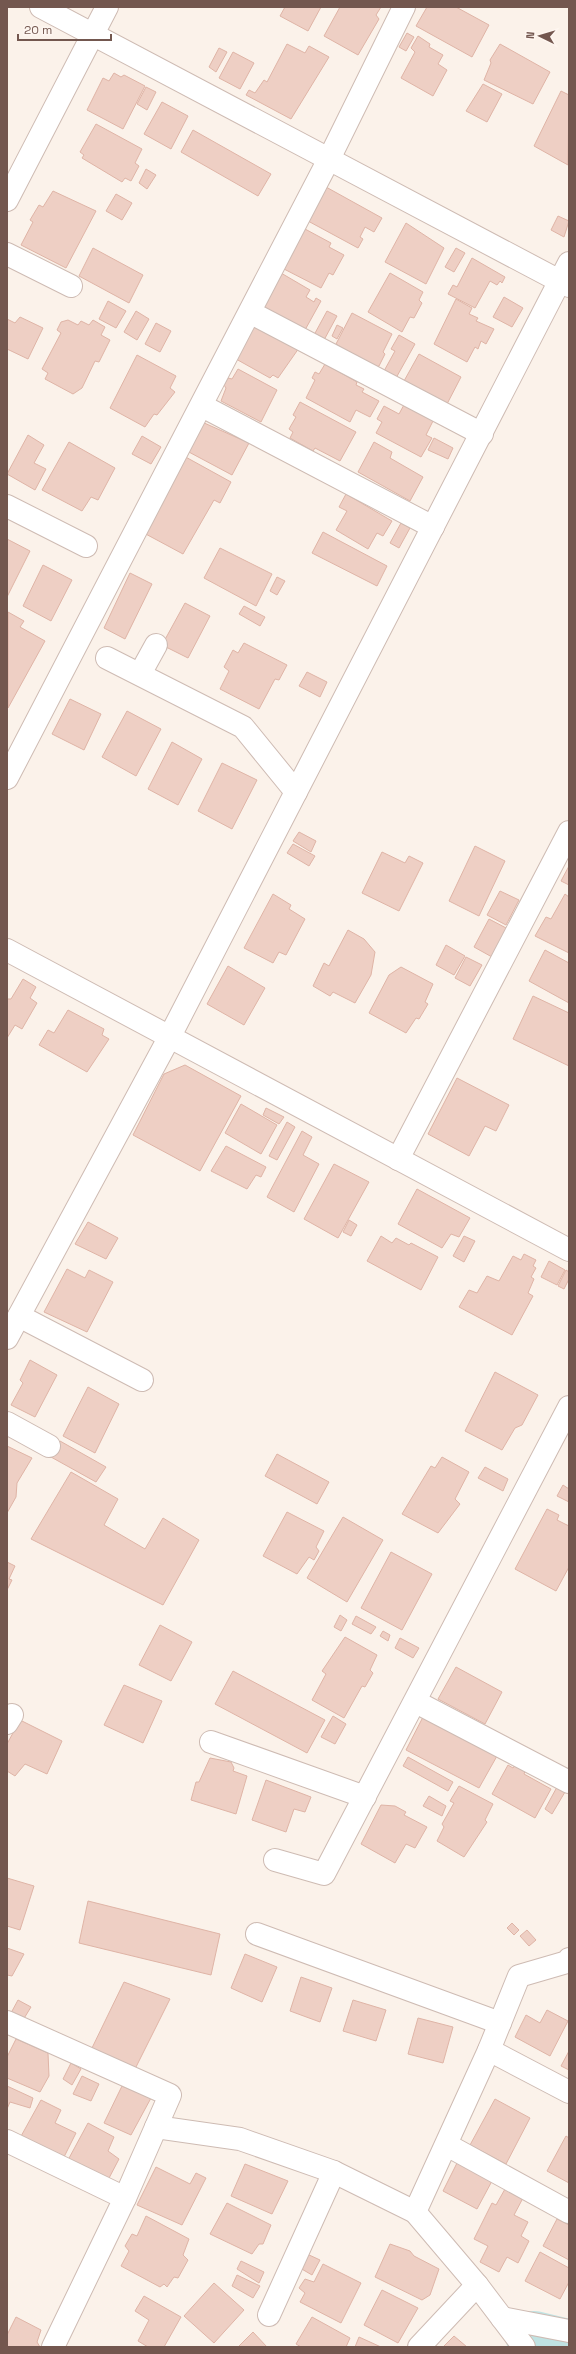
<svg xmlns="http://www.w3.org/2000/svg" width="576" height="2354" viewBox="0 0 576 2354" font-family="'Space Grotesk',sans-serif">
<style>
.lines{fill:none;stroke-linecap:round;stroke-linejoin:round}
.river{stroke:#c0e3e3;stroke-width:56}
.building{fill:#eecfc4;stroke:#dfb4a6}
.minor-casing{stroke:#cebbb3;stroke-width:24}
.minor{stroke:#fff;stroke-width:22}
</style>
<rect width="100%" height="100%" fill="#fbf2ea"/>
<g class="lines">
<path class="river" d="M534,2339l33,8"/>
</g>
<g class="building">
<path d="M285,7h36l-13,24 -28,-15z"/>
<path d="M340,7h41l-5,8 3,4 -21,36 -34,-19z"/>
<path d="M427,7h29l33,18 -17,32 -56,-31z"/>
<path d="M407,33l7,4 -8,14 -7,-4z"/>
<path d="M418,36l12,8 -1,3 14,8 -5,9 9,6 -14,26 -32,-18 14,-26 -4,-4z"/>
<path d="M287,44l18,9 4,-7 20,11 -38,62 -45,-24 3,-5 6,3 9,-13 3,2z"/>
<path d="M500,44l50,28 -17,32 -49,-24 7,-17 -1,-3z"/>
<path d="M219,48l8,4 -11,20 -7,-5z"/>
<path d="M233,52l21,11 -14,26 -21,-11z"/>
<path d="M114,73l7,4 3,-2 21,11 -22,43 -36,-19 16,-32 6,3z"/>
<path d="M483,84l19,10 -15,28 -21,-11z"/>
<path d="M146,87l10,5 -9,18 -10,-6z"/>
<path d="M561,91l8,4 -1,70 -34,-19z"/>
<path d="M162,102l26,14 -17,33 -27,-15z"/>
<path d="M96,124l46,25 -7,14 4,3 -8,15 -6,-3 -3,4 -40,-24 2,-3 -4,-3z"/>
<path d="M193,130l78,44 -13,22 -77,-44z"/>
<path d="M146,169l10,6 -9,14 -8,-6z"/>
<path d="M326,187l56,31 -8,14 -9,-5 -5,10 3,2 -5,9 -50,-27z"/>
<path d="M53,191l43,20 -30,57 -45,-23 12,-23 -3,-2 9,-15 4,2z"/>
<path d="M116,194l16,9 -10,17 -16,-9z"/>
<path d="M558,216l11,5 -5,16 -13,-7z"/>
<path d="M406,223l38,25 -18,36 -41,-22z"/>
<path d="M305,229l26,14 -2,4 15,8 -11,20 -4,-2 -8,15 -39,-20z"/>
<path d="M93,248l50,27 -14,28 -50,-27z"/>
<path d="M456,248l9,5 -11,19 -9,-5z"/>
<path d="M472,258l33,19 -3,6 -2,-2 -3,4 -7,-4 -15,27 -27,-14 5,-9 4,2z"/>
<path d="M281,273l29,17 -4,7 8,5 2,-4 5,3 -16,29 -44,-22z"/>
<path d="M390,273l33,19 -4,8 3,3 -8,15 -4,-1 -8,15 -34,-20z"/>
<path d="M504,297l19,11 -11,19 -19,-10z"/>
<path d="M456,299l16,9 -3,6 9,4 -2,3 18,8 -8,15 -5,-3 -3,8 -3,-2 -8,15 -33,-18z"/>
<path d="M108,301l18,10 -10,17 -17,-9z"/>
<path d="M136,311l13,8 -12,21 -13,-8z"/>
<path d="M327,311l10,5 -13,24 -10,-5z"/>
<path d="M352,313l40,21 -9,18 2,2 -6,12 -5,2 -38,-24z"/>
<path d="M20,317l23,11 -15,31 -21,-10v-30l8,4z"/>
<path d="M68,320l10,5 3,-4 8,4 4,-5 12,7 -4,8 9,5 -11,22 -4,-1 -13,27 -9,6 -28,-15 3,-6 -6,-4 19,-36 -4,-3 4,-8z"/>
<path d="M156,323l15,8 -11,21 -15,-8z"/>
<path d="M255,324l44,24 -21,30 -5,-3 -3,3 -34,-19z"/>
<path d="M337,325l6,3 -6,11 -5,-3z"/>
<path d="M399,335l16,9 -19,34 -12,-7 11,-20 -4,-2z"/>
<path d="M419,354l42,23 -14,27 -43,-23z"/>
<path d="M137,355l39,21 -6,12 5,4 -18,23 -3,-1 -9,13 -35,-19z"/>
<path d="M325,364l32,18 -1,3 8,4 -2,3 17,9 -9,16 -14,-7 -6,12 -44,-24 9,-18 -3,-2 3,-6 4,2z"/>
<path d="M238,369l39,21 -16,32 -40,-21 5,-13 -2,-3 4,-7 4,1z"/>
<path d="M300,402l56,30 -16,29 -25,-13 -2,3 -23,-13 3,-6 -4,-3 7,-12 -3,-2z"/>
<path d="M405,403l29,16 -8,16 6,3 -11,19 -45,-24 6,-11 -5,-3 7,-13 15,8z"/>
<path d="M202,422l47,21 -17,32 -45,-24z"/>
<path d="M28,435l16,10 -10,18 12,6 -11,21 -28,-16z"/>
<path d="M142,436l19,11 -10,17 -19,-10z"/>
<path d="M434,438l19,10 -5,11 -20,-9z"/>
<path d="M69,442l46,26 -17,32 -7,-3 -9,14 -40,-21z"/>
<path d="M374,442l18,10 -2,6 33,19 -13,24 -52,-29z"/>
<path d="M182,455l49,27 -11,21 -6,-3 -31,54 -41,-22z"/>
<path d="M346,494l46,27 -9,15 -6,-3 -9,16 -32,-19 11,-19 -8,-4z"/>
<path d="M401,523l9,5 -11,20 -9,-5z"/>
<path d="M323,532l64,34 -10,20 -65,-33z"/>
<path d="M7,539l23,12 -23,46z"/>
<path d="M220,548l52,26 -16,32 -52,-28z"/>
<path d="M43,565l29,15 -21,41 -28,-15z"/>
<path d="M130,573l22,11 -27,55 -21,-11z"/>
<path d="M277,577l8,4 -8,14 -7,-4z"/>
<path d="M185,603l25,13 -22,42 -26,-13z"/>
<path d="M244,606l21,11 -5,9 -21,-12z"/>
<path d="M8,612l16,9 -4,6 25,14 -37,67z"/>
<path d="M244,643l43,22 -8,15 -4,-1 -16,30 -39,-20 9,-18 -5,-4 9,-17 5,3z"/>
<path d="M307,672l20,10 -7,15 -21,-11z"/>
<path d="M70,699l31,15 -17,36 -32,-16z"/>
<path d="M127,711l34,18 -25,47 -34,-19z"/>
<path d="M172,742l30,17 -24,46 -30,-16z"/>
<path d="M222,763l35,17 -25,49 -34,-18z"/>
<path d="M299,832l17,9 -5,11 -18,-11z"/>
<path d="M293,844l22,12 -6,10 -22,-13z"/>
<path d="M475,846l30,15 -26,55 -30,-15z"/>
<path d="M382,852l23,11 4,-7 14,7 -24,48 -37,-18z"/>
<path d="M569,866v19l-8,-4z"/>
<path d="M500,891l19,9 -13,25 -19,-10z"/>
<path d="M273,894l18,11 -2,4 16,10 -19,36 -7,-3 -6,11 -29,-15z"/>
<path d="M565,894l4,3v56l-34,-17 11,-19 5,2z"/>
<path d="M489,919l19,10 -16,28 -18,-10z"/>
<path d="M348,930l16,9 11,13 -4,23 -16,28 -22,-11 -3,4 -17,-10 11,-23 5,3z"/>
<path d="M446,945l19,11 -11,19 -18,-10z"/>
<path d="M545,950l24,13v40l-40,-22z"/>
<path d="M466,957l16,8 -12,21 -15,-8z"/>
<path d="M228,966l37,22 -21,37 -37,-21z"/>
<path d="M401,967l32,17 -8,18 3,2 -9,15 -3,-1 -10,15 -37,-20 20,-38z"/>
<path d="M23,979l13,8 -6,11 7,5 -15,26 -7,-4 -8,13v-39h4z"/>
<path d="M533,996l36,17v53l-56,-27z"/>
<path d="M68,1010l36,19 -2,6 7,4 -22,33 -48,-27 9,-15 6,3z"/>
<path d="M185,1065l56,31 -41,75 -67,-36 31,-61z"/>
<path d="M457,1078l52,27 -13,26 -11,-5 -16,30 -41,-22z"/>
<path d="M241,1104l36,21 -16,29 -36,-21z"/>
<path d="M266,1108l18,9 -5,7 -16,-9z"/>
<path d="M287,1122l8,5 -18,33 -8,-4z"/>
<path d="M302,1131l10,6 -9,18 16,9 -25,48 -27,-15z"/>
<path d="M226,1146l40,21 -5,10 -5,-2 -9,14 -36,-18z"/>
<path d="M334,1164l35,18 -31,56 -34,-19z"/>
<path d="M417,1189l53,29 -11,19 -8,-3 -9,14 -44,-24z"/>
<path d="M349,1220l8,5 -6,11 -8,-4z"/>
<path d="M88,1222l30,16 -12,21 -31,-15z"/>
<path d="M381,1236l11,7 4,-5 13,7 2,-2 27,14 -17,33 -54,-29z"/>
<path d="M464,1236l11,5 -11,21 -11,-6z"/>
<path d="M524,1254l12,6 -3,6 3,2 -5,9 3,2 -6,14 5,3 -21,39 -53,-28 10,-17 8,3 10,-17 12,5 14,-25 8,4z"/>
<path d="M549,1261l16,9 -8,15 -16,-8z"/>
<path d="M67,1269l18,9 4,-8 24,12 -26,50 -43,-20z"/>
<path d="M566,1270l3,2v7l-5,10 -6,-3z"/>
<path d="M30,1360l27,15 -22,42 -24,-12 12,-22 -3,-3z"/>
<path d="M495,1372l43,23 -16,30 -7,3 -13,22 -37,-19z"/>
<path d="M88,1387l31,17 -24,49 -32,-17z"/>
<path d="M60,1441l46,26 -10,15 -45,-25z"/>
<path d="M7,1446l25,12 -15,25 -1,14 -9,16z"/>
<path d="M277,1454l52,28 -12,22 -52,-28z"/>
<path d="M442,1457l27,15 -14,27 5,5 -22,29 -36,-19 29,-48 4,2z"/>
<path d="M485,1467l23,12 -5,12 -25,-13z"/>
<path d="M71,1472l47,27 -14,26 41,24 18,-31 36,22 -36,65 -132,-66z"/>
<path d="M563,1485l6,4v13l-12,-6z"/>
<path d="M547,1509l12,6 -2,5 12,6v41l-13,24 -41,-22z"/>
<path d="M287,1512l37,19 -8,16 3,4 -5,9 -5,-3 -12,17 -34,-18z"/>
<path d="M343,1517l40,23 -36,62 -40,-24z"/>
<path d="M391,1552l41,22 -30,56 -41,-22z"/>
<path d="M7,1562l8,4 -6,13 3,1 -5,10z"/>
<path d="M340,1615l7,5 -6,11 -7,-4z"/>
<path d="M356,1616l20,11 -5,7 -19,-10z"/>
<path d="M160,1625l32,17 -21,39 -32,-16z"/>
<path d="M383,1631l7,4 -2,6 -8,-5z"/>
<path d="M345,1637l32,18 -7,15 3,3 -8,14 -3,-1 -18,32 -32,-18 14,-26 -4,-3z"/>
<path d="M400,1638l19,10 -6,10 -18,-10z"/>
<path d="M456,1667l46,25 -17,32 -47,-25z"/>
<path d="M233,1671l92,49 -18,33 -92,-49z"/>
<path d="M124,1685l38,16 -19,42 -39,-18z"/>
<path d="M333,1716l13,8 -11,20 -14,-7z"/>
<path d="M423,1717l74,39 -18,32 -73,-38z"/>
<path d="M20,1720l42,21 -15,33 -22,-10 -10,12 -8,-5v-27z"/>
<path d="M408,1757l45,25 -5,9 -45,-25z"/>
<path d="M210,1758l21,4 3,6 -1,3 14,5 -11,38 -45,-14 5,-18h3z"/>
<path d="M508,1765l5,3 2,-3 10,6 -1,3 27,15 -16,29 -43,-24z"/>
<path d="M266,1780l45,17 -6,15 -11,-3 -8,23 -34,-12z"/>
<path d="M459,1786l34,18 -8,16 2,2 -23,35 -27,-16 7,-14 -2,-3 12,-21 -4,-2z"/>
<path d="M557,1787l8,5 -13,22 -7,-5z"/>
<path d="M429,1796l17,10 -4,10 -19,-10z"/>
<path d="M381,1805l14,1 11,6 -2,3 23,12 -12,21 -9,-4 -11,19 -34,-19z"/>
<path d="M7,1878l27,8 -14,44 -13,-4z"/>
<path d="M88,1901l132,33 -9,41 -132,-32z"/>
<path d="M512,1923l7,7 -5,5 -7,-7z"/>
<path d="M527,1930l9,10 -7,6 -9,-10z"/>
<path d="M7,1948l17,6 -12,22 -5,-1z"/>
<path d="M245,1954l32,13 -15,35 -31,-14z"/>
<path d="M301,1977l31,11 -12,34 -30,-11z"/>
<path d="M124,1982l46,17 -35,70 -44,-19z"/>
<path d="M18,2000l13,7 -8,13 -12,-7z"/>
<path d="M353,2000l33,10 -10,31 -33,-10z"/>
<path d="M547,2010l21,11 -18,35 -35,-19 11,-22 14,8z"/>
<path d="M418,2018l35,9 -10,36 -35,-9z"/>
<path d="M16,2039l32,14 1,23 -9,16 -33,-14v-21z"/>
<path d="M569,2051v19l-8,-4z"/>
<path d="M71,2063l10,6 -9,16 -9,-6z"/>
<path d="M82,2076l17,8 -8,17 -18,-7z"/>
<path d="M7,2086l26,12 -3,10 -20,-6 -3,7z"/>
<path d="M122,2086l29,12 -20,37 -27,-12z"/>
<path d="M495,2099l35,19 -24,46 -36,-19z"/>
<path d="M41,2100l20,10 -6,13 21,10 -13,26 -43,-21z"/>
<path d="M88,2123l26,14 -6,14 11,8 -11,21 -40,-20z"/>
<path d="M566,2136l3,2v45l-22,-12z"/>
<path d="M457,2163l35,18 -15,28 -34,-18z"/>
<path d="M245,2164l43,17 -16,33 -41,-18z"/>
<path d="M156,2167l34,17 6,-11 10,5 -24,47 -45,-20z"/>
<path d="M505,2189l18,9 -9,17 14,7 -7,14 8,5 -11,22 -11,-6 -8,15 -19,-10 8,-16 -14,-7 18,-36 4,2z"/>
<path d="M227,2203l44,22 -8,19h-4l-7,10 -42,-20z"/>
<path d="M146,2216l43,23 -6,16 5,5 -10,18 -4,-1 -7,10 -3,-3 -4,3 -39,-21 8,-15 -4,-5 7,-12 5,2z"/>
<path d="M557,2219l12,6v35l-26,-14z"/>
<path d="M390,2244l20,7 4,5 25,13 -9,26 -8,5 -47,-23z"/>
<path d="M540,2252l29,16v14l-9,17 -35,-18z"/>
<path d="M307,2254l13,6 -8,15 -12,-7z"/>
<path d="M241,2261l23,11 -5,11 -22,-14z"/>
<path d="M323,2264l38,19 -20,40 -41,-21 5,-9 -6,-5 6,-9 9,3z"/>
<path d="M237,2275l23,11 -7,12 -21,-12z"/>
<path d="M214,2283l30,27 -30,33 -30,-27z"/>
<path d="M382,2290l36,18 -20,35 -34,-18z"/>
<path d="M144,2296l37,21 -17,30h-16l-10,-6 11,-21 -14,-9z"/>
<path d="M16,2317l25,13 -4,12 3,5h-33v-12z"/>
<path d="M312,2317l38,21 -4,9h-45l-5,-3z"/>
<path d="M253,2332l14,15h-29z"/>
<path d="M454,2336l13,11h-24z"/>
<path d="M359,2337l22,10h-26z"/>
</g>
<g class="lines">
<g class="minor-casing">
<g id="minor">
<path d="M41,7l528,279"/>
<path d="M7,200l100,-193"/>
<path d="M7,254l64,32"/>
<path d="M259,317l223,117"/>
<path d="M208,409l225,118"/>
<path d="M7,506l79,40"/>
<path d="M107,658l136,69 53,65"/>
<path d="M140,674l16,-29"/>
<path d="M7,778l322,-619 75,-152"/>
<path d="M7,950l562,300"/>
<path d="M398,1159l171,-327"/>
<path d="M19,1316l123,64"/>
<path d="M7,1338l162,-300 400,-775"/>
<path d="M7,1423l42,23"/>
<path d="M416,1702l153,80"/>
<path d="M7,1723l5,-8"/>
<path d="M211,1742l154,55"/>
<path d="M275,1860l49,14 245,-467"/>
<path d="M257,1934l243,89"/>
<path d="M7,2022l163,73 -45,103 -72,149"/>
<path d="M489,2050l80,42"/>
<path d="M156,2127l84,12 94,33 81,40 62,73 47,62"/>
<path d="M7,2141l118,57"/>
<path d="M447,2145l122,67"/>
<path d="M415,2212l74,-162 30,-74 48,-14 2,-3"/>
<path d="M269,2315l65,-143"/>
<path d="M502,2318l67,13"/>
<path d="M419,2347l58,-62"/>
</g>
</g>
<use href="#minor" class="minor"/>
</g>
<rect width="576" height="2354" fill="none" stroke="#73574f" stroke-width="16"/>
<g transform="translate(540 36) rotate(275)" stroke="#fef6f0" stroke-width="3" paint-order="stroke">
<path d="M0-3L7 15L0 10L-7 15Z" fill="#73574f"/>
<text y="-6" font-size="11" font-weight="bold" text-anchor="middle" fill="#73574f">N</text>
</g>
<path d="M18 34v6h93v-6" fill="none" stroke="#73574f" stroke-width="2"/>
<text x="24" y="34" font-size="12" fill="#73574f" stroke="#fef6f0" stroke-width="3" paint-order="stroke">20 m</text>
</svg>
